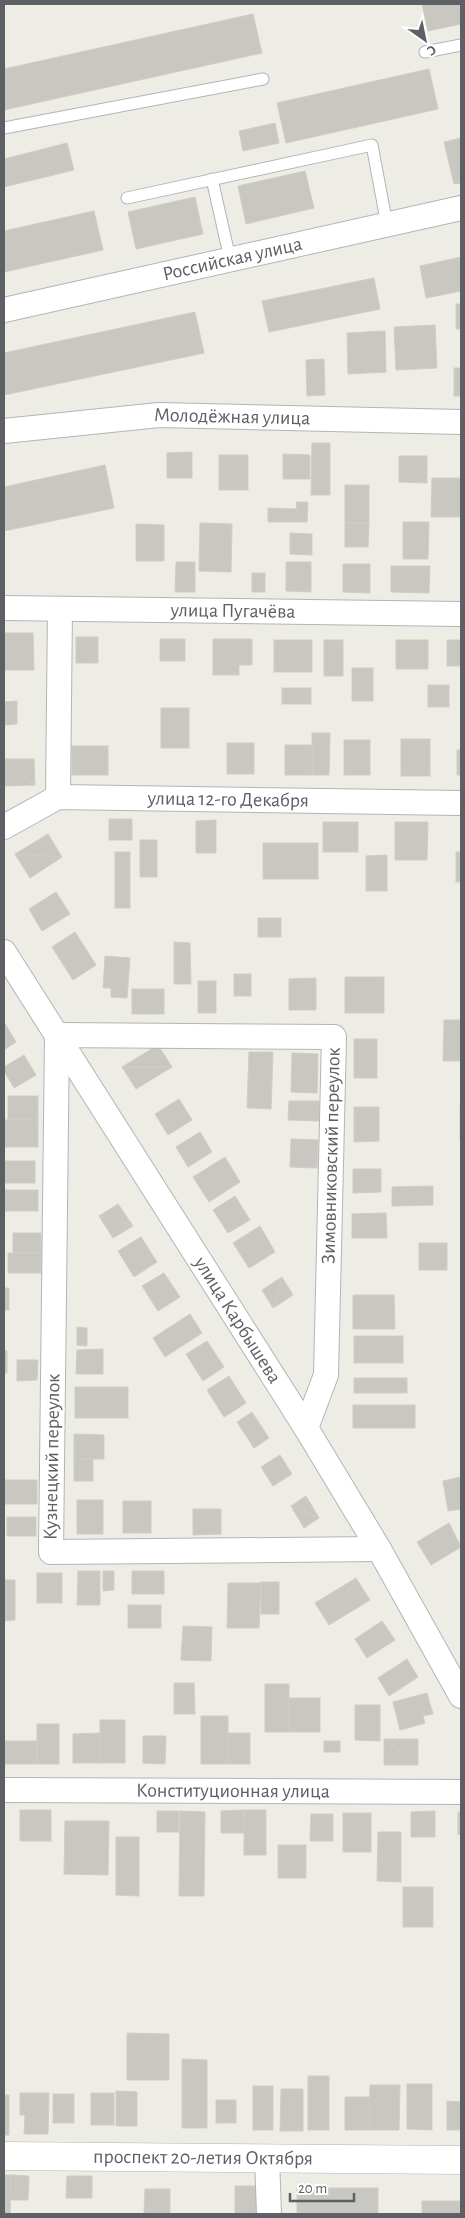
<svg xmlns="http://www.w3.org/2000/svg" width="465" height="2218" viewBox="0 0 465 2218" font-family="'Alegreya Sans',sans-serif">
<style>
.building{fill:#c9c7c2;stroke:#d1cdc4}
.lines{fill:none;stroke-linecap:round;stroke-linejoin:round}
.service-casing{stroke:#b2b5b8;stroke-width:13}
.minor-casing{stroke:#b2b5b8;stroke-width:26}
.tertiary-casing{stroke:#b2b5b8;stroke-width:29}
.service{stroke:#fff;stroke-width:11}
.minor{stroke:#fff;stroke-width:24}
.tertiary{stroke:#fff;stroke-width:28}
.labels{text-anchor:middle;dominant-baseline:central;stroke-width:4.5;stroke-linejoin:round;paint-order:stroke}
.street-label{font-size:20px;fill:#5d6064;stroke:#fff}
</style>
<rect width="100%" height="100%" fill="#edece5"/>
<g class="building">
<path d="M422,4h39v20l-33,7z"/>
<path d="M253,14l9,39 -258,57v-41z"/>
<path d="M429,69l9,40 -152,34 -9,-40z"/>
<path d="M275,123l4,20 -36,8 -4,-20z"/>
<path d="M461,138v45l-7,1 -10,-42z"/>
<path d="M67,143l7,27 -70,17v-28z"/>
<path d="M305,171l9,37 -68,16 -8,-38z"/>
<path d="M195,197l8,37 -67,15 -8,-37z"/>
<path d="M94,211l9,39 -99,22v-41z"/>
<path d="M461,257v34l-35,7 -6,-32z"/>
<path d="M374,278l6,31 -111,23 -7,-31z"/>
<rect x="456" y="304" width="5" height="25"/>
<path d="M195,312l9,41 -200,42v-42z"/>
<path d="M435,325l2,43 -41,2 -2,-43z"/>
<path d="M385,331l1,41 -38,2 -1,-41z"/>
<path d="M324,359l1,36 -18,1 -1,-36z"/>
<rect x="454" y="368" width="7" height="28"/>
<path d="M312,443h18v52h-19z"/>
<path d="M192,452v26h-25v-25z"/>
<path d="M283,454l27,1v24h-27z"/>
<rect x="219" y="455" width="29" height="35"/>
<path d="M399,456h28v27l-28,-1z"/>
<path d="M105,465l9,43 -110,23v-44z"/>
<path d="M432,478h29v39h-30z"/>
<rect x="345" y="485" width="24" height="38"/>
<path d="M296,502h12l-1,20h-39v-14l29,1z"/>
<path d="M403,522h26l-1,37h-25z"/>
<path d="M200,523l32,1 -1,48 -32,-1z"/>
<path d="M345,523h24l-1,24h-23z"/>
<path d="M136,524l28,1v36h-28z"/>
<path d="M290,533l22,1v21l-22,-1z"/>
<path d="M176,562h19v30h-20z"/>
<path d="M286,562h25v30l-25,-1z"/>
<path d="M343,564h27v29l-27,-1z"/>
<path d="M391,566h39l-1,27 -38,-1z"/>
<rect x="252" y="573" width="13" height="19"/>
<path d="M4,633h29l1,37h-30z"/>
<path d="M76,637h22v26z"/>
<path d="M76,637l22,26h-22z"/>
<rect x="160" y="639" width="25" height="22"/>
<path d="M213,639h39v26h-13v10h-26z"/>
<rect x="274" y="640" width="38" height="32"/>
<rect x="324" y="640" width="19" height="36"/>
<rect x="396" y="640" width="32" height="29"/>
<rect x="447" y="640" width="14" height="26"/>
<rect x="352" y="668" width="21" height="33"/>
<rect x="428" y="685" width="21" height="22"/>
<rect x="282" y="688" width="29" height="16"/>
<path d="M17,701v23l-13,1v-23z"/>
<rect x="161" y="708" width="28" height="40"/>
<path d="M312,733h18l-1,42h-17z"/>
<rect x="401" y="739" width="29" height="37"/>
<rect x="344" y="740" width="26" height="35"/>
<rect x="227" y="743" width="27" height="31"/>
<rect x="285" y="745" width="27" height="30"/>
<path d="M72,746h36l-36,29z"/>
<path d="M108,746v29h-36z"/>
<rect x="457" y="750" width="4" height="25"/>
<path d="M4,759h30l1,26 -31,-24z"/>
<path d="M4,761l31,24 -31,1z"/>
<rect x="109" y="819" width="23" height="21"/>
<path d="M216,820v33h-20v-32z"/>
<rect x="323" y="822" width="35" height="30"/>
<path d="M395,822h33l-1,38h-32z"/>
<path d="M48,834l14,23 -47,-3z"/>
<rect x="140" y="840" width="17" height="37"/>
<rect x="263" y="843" width="55" height="36"/>
<rect x="115" y="852" width="15" height="56"/>
<rect x="456" y="852" width="5" height="30"/>
<path d="M15,854l47,3 -32,21z"/>
<path d="M387,855v36h-21v-35z"/>
<path d="M56,892l14,22 -28,17 -13,-22z"/>
<rect x="258" y="918" width="23" height="19"/>
<path d="M75,932l21,33 -23,15 -21,-33z"/>
<path d="M174,942l16,1 1,41h-17z"/>
<path d="M105,956l25,2 -3,40 -16,-1v-9h-8z"/>
<rect x="234" y="974" width="17" height="22"/>
<rect x="345" y="977" width="39" height="36"/>
<path d="M316,978v32h-27v-31z"/>
<rect x="198" y="981" width="18" height="32"/>
<rect x="132" y="989" width="32" height="25"/>
<path d="M444,1020h17v41h-18z"/>
<path d="M4,1022l12,20 -12,8z"/>
<rect x="354" y="1039" width="23" height="39"/>
<path d="M158,1045l14,22h-50z"/>
<path d="M249,1052h24l-2,57 -24,-1z"/>
<path d="M292,1053l26,1 -1,39 -26,-1z"/>
<path d="M24,1055l12,20 -22,13 -10,-17v-4z"/>
<path d="M122,1067h50l-36,22z"/>
<rect x="8" y="1096" width="30" height="24"/>
<path d="M179,1099l13,21 -24,15 -13,-21z"/>
<path d="M289,1101h30v20l-31,-1z"/>
<rect x="460" y="1106" width="1" height="33"/>
<path d="M354,1107h25v34l-25,1z"/>
<rect x="4" y="1120" width="34" height="27"/>
<path d="M200,1132l12,20 -24,15 -12,-20z"/>
<path d="M291,1139l27,1 -1,28 -27,-1z"/>
<path d="M225,1157l15,25 -31,20 -16,-25z"/>
<rect x="4" y="1161" width="31" height="22"/>
<path d="M353,1169h28v23l-28,1z"/>
<path d="M433,1186v19l-41,1v-19z"/>
<rect x="4" y="1190" width="34" height="21"/>
<path d="M235,1196l15,24 -22,13 -15,-23z"/>
<path d="M118,1204l15,22 -34,-10z"/>
<path d="M386,1213l1,25h-35v-24z"/>
<path d="M99,1216l34,10 -20,12z"/>
<path d="M260,1226l15,26 -26,16 -16,-25z"/>
<rect x="13" y="1233" width="28" height="20"/>
<path d="M141,1237l16,25 -23,15 -16,-26z"/>
<rect x="419" y="1243" width="28" height="27"/>
<rect x="8" y="1253" width="33" height="20"/>
<path d="M164,1273l16,24 -22,14 -16,-25z"/>
<path d="M282,1277l11,18 -20,13z"/>
<path d="M282,1277l-9,31 -11,-18z"/>
<rect x="4" y="1288" width="5" height="22"/>
<path d="M353,1295h41l1,34h-42z"/>
<path d="M190,1314l12,19 -37,24 -12,-19z"/>
<path d="M77,1327l10,1v18l-10,-1z"/>
<rect x="354" y="1336" width="49" height="27"/>
<path d="M207,1341l17,26 -21,14 -17,-27z"/>
<path d="M103,1349v25h-27l1,-24z"/>
<rect x="4" y="1351" width="3" height="22"/>
<path d="M17,1360h21l-1,20 -20,1z"/>
<path d="M229,1376l17,27 -22,14 -17,-27z"/>
<rect x="354" y="1378" width="53" height="15"/>
<rect x="75" y="1387" width="53" height="31"/>
<rect x="353" y="1405" width="62" height="23"/>
<path d="M252,1412l17,26 -15,10 -17,-26z"/>
<path d="M74,1434l30,1v24h-30z"/>
<path d="M280,1455l12,19 -19,12 -12,-19z"/>
<rect x="74" y="1459" width="19" height="22"/>
<path d="M461,1477v32l-13,2 -5,-30z"/>
<rect x="4" y="1480" width="33" height="24"/>
<path d="M306,1496l13,22 -28,-12z"/>
<rect x="77" y="1500" width="26" height="34"/>
<rect x="123" y="1501" width="28" height="32"/>
<path d="M291,1506l28,12 -15,10z"/>
<path d="M193,1509h28v25l-28,1z"/>
<rect x="7" y="1517" width="29" height="19"/>
<path d="M449,1523l12,24 -30,18 -14,-23z"/>
<path d="M78,1571h22v34h-23z"/>
<path d="M103,1571h11v19l-11,1z"/>
<rect x="132" y="1571" width="32" height="23"/>
<rect x="37" y="1573" width="25" height="30"/>
<path d="M356,1578l-27,47 -14,-22z"/>
<path d="M356,1578l14,22 -41,25z"/>
<path d="M4,1580h11v40l-11,1z"/>
<rect x="261" y="1582" width="18" height="32"/>
<path d="M228,1583h33l-2,45h-32z"/>
<rect x="128" y="1605" width="33" height="23"/>
<path d="M382,1621l13,19 -28,18 -12,-19z"/>
<path d="M183,1626l29,1 -1,34 -30,-1z"/>
<path d="M407,1659l11,18 -29,19 -11,-18z"/>
<path d="M174,1683h20l1,31h-21z"/>
<rect x="265" y="1684" width="24" height="48"/>
<path d="M427,1693l6,21 -10,2 2,7 -25,7 -7,-28z"/>
<rect x="289" y="1698" width="31" height="34"/>
<path d="M355,1705h25v36l-25,-1z"/>
<rect x="201" y="1716" width="27" height="48"/>
<rect x="100" y="1720" width="25" height="43"/>
<rect x="37" y="1724" width="22" height="40"/>
<path d="M100,1733v30h-27v-29z"/>
<rect x="228" y="1733" width="22" height="31"/>
<path d="M143,1736h23l-1,28 -22,-1z"/>
<path d="M384,1739h34v26z"/>
<path d="M384,1739l34,26h-34z"/>
<rect x="4" y="1741" width="33" height="23"/>
<rect x="324" y="1741" width="16" height="11"/>
<rect x="20" y="1810" width="31" height="31"/>
<rect x="244" y="1810" width="22" height="45"/>
<path d="M244,1810v23h-23v-22z"/>
<rect x="157" y="1811" width="22" height="21"/>
<path d="M180,1811l25,1 -1,84h-25z"/>
<path d="M435,1811v26h-24v-25z"/>
<path d="M458,1812h3v22l-3,1z"/>
<rect x="343" y="1813" width="28" height="39"/>
<path d="M311,1814h22v27h-23z"/>
<path d="M65,1821h44l-1,54 -44,-1z"/>
<path d="M378,1832h23v50l-24,-1z"/>
<path d="M116,1837h23v59l-23,-1z"/>
<rect x="278" y="1845" width="28" height="33"/>
<rect x="403" y="1887" width="30" height="40"/>
<path d="M127,2033l42,1v46h-42z"/>
<path d="M182,2059l25,1v68h-25z"/>
<rect x="308" y="2076" width="21" height="54"/>
<path d="M407,2084h25v46l-25,-1z"/>
<path d="M370,2085h30l-1,45h-30z"/>
<rect x="253" y="2086" width="20" height="44"/>
<path d="M281,2089h22v42h-23z"/>
<path d="M116,2091l21,1v34h-21z"/>
<path d="M20,2093h29l-1,41h-24l1,-19h-5z"/>
<rect x="91" y="2093" width="23" height="32"/>
<rect x="53" y="2094" width="21" height="29"/>
<rect x="4" y="2095" width="5" height="40"/>
<path d="M345,2097h25l-1,33h-24z"/>
<rect x="216" y="2100" width="20" height="23"/>
<path d="M447,2101l14,1v28h-14z"/>
<path d="M4,2175h7l-1,39h-6z"/>
<path d="M11,2175l18,1 -1,24h-18z"/>
<path d="M67,2176h25v22h-26z"/>
<rect x="235" y="2186" width="24" height="28"/>
<rect x="297" y="2188" width="81" height="26"/>
<path d="M145,2189h25v25h-26z"/>
<rect x="422" y="2201" width="39" height="13"/>
</g>
<g class="lines">
<g class="service-casing">
<g id="service">
<path d="M425,52l36,-7"/>
<path d="M4,128l259,-49"/>
<path d="M212,179l18,80"/>
<path d="M127,198l245,-53 15,80"/>
</g>
</g>
<g class="minor-casing">
<g id="minor">
<path id="s1" d="M4,310l457,-102"/>
<path id="s2" d="M4,431l155,-16 302,7"/>
<path id="s3" d="M4,608l457,6"/>
<path d="M58,797l2,-188"/>
<path id="s4" d="M4,827l54,-30 403,6"/>
<path id="s5" d="M4,952l302,476 73,121 82,147"/>
<path id="s6" d="M306,1428l20,-53 8,-338 -277,-2 -6,517 328,-3"/>
<path id="s7" d="M4,1790l457,2"/>
<path d="M267,2157l2,57"/>
</g>
</g>
<g class="tertiary-casing">
<g id="tertiary">
<path id="s8" d="M4,2156l457,4"/>
</g>
</g>
<use href="#service" class="service"/>
<use href="#minor" class="minor"/>
<use href="#tertiary" class="tertiary"/>
</g>
<g class="labels">
<g class="street-label">
<text stroke="none"><textPath href="#s1" startOffset="234">Российская улица</textPath></text>
<text stroke="none"><textPath href="#s2" startOffset="229">Молодёжная улица</textPath></text>
<text stroke="none"><textPath href="#s3" startOffset="229">улица Пугачёва</textPath></text>
<text stroke="none"><textPath href="#s4" startOffset="232">улица 12-го Декабря</textPath></text>
<text stroke="none"><textPath href="#s6" startOffset="276">Зимовниковский переулок</textPath></text>
<text stroke="none"><textPath href="#s5" startOffset="436">улица Карбышева</textPath></text>
<text transform="translate(52 1457) rotate(-89)">Кузнецкий переулок</text>
<text stroke="none"><textPath href="#s7" startOffset="229">Конституционная улица</textPath></text>
<text stroke="none"><textPath href="#s8" startOffset="199">проспект 20-летия Октября</textPath></text>
</g>
</g>
<rect width="465" height="2218" fill="none" stroke="#5d6064" stroke-width="10"/>
<g transform="translate(425 40) rotate(147)" stroke="#ffffff" stroke-width="4" paint-order="stroke">
<path d="M0-4L9 19L0 12L-9 19Z" fill="#5d6064"/>
<text y="-8" font-size="14" font-weight="bold" text-anchor="middle" fill="#5d6064">С</text>
</g>
<path d="M290 2193v8h64v-8" fill="none" stroke="#5d6064" stroke-width="2.5"/>
<text x="298" y="2193" font-size="15" fill="#5d6064" stroke="#ffffff" stroke-width="4" paint-order="stroke">20 m</text>
</svg>
